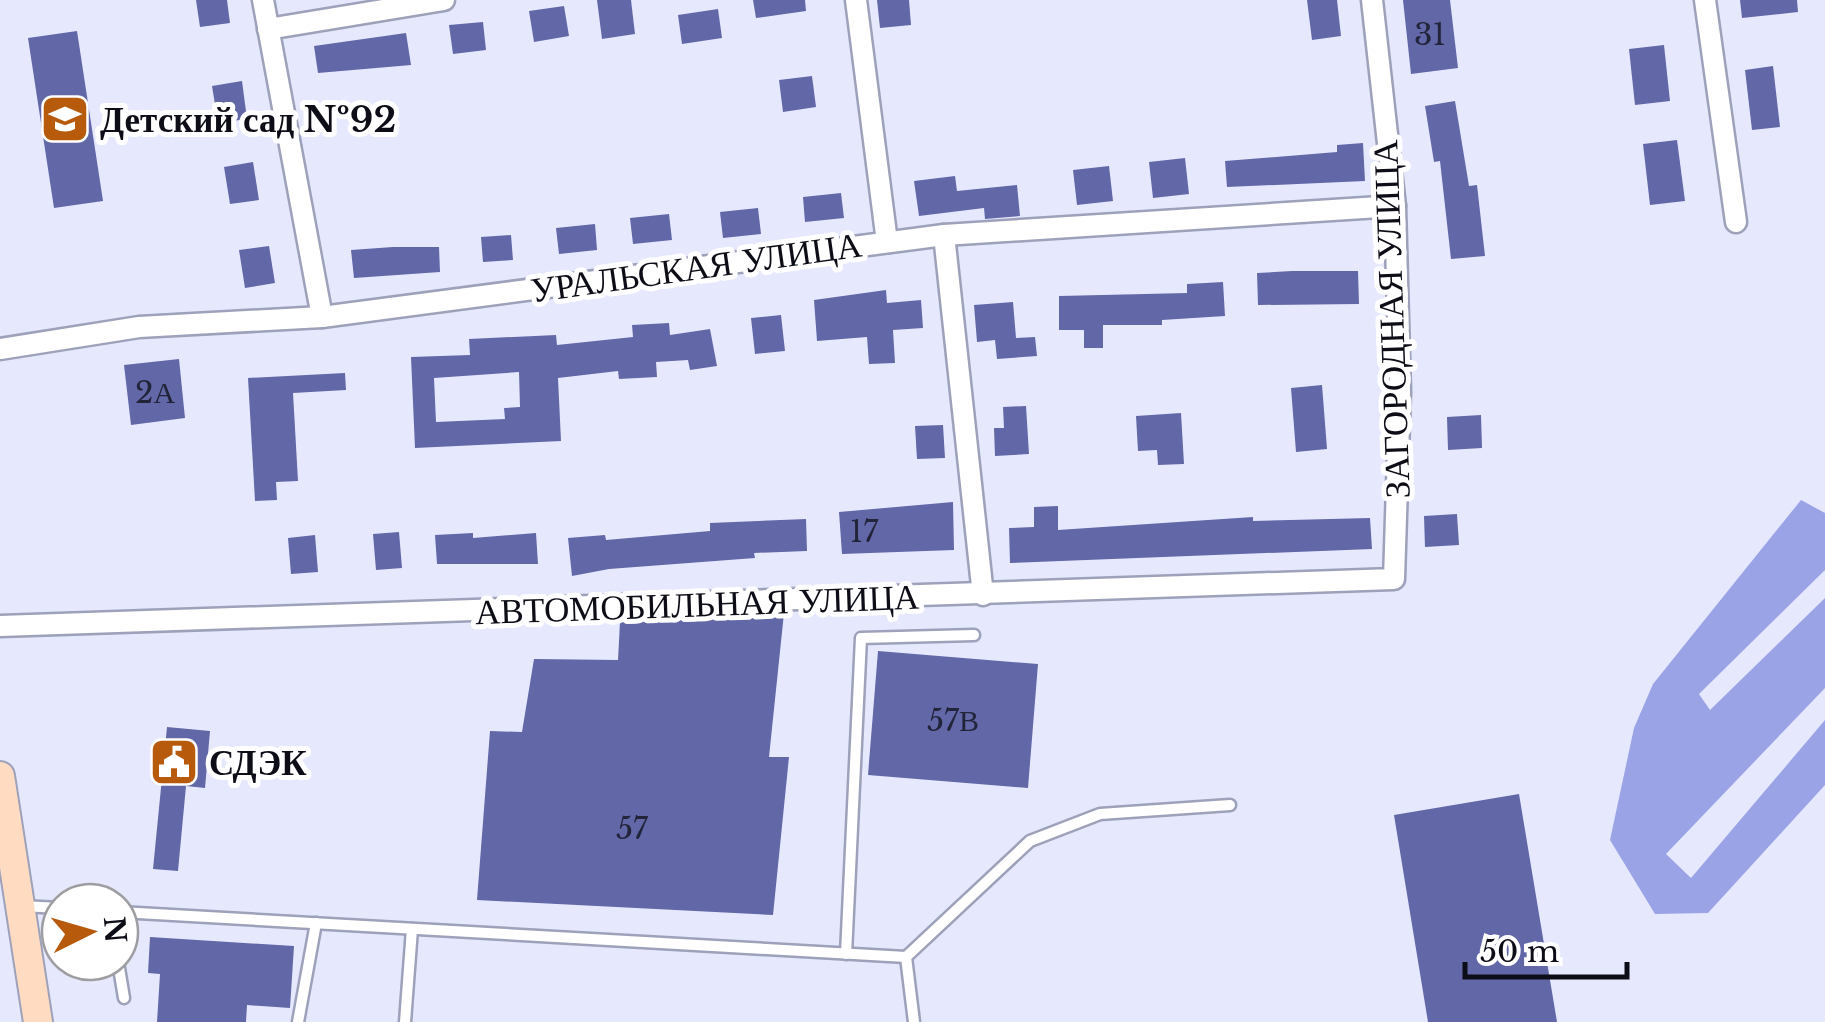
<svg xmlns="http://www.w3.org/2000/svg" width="1825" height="1022" viewBox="0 0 1825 1022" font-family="'Libre Baskerville',serif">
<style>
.water{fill:#9ba3e7}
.building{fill:#6267a7;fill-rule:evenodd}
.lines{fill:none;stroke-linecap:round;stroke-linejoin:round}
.service-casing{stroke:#9da1b9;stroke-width:15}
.minor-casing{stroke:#9da1b9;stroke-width:25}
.secondary-casing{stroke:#9da1b9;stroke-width:32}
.service{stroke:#fff;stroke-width:10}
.minor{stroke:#fff;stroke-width:20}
.secondary{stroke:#ffdbc2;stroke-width:28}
.labels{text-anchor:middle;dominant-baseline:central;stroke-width:10;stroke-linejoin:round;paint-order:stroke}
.number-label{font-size:30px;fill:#22243a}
.poi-label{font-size:35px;font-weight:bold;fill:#0c0d16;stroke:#fff;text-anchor:start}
.street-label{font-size:35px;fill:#0c0d16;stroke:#fff}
</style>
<rect width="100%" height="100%" fill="#e6e9fe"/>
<path class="water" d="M1801,500l24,13v57l-126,124 11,16 115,-112v90l-159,166 25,24 134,-158v65l-117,128 -53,1 -45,-74 24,-112 19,-44z"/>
<g class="building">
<path d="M196,0h31l3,23 -30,4z"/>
<path d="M597,0h34l4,34 -33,5z"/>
<path d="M753,0h52l1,11 -50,7z"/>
<path d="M877,0h32l2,25 -31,3z"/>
<path d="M1307,0h30l4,36 -29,4z"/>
<path d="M1403,0h47l8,68 -47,6z"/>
<path d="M1740,0h57l1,12 -56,6z"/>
<path d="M564,6l5,30 -35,6 -5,-31z"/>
<path d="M718,9l4,29 -40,6 -4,-29z"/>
<path d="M483,22l3,28 -33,4 -4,-29z"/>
<path d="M77,31l26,170 -49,7 -26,-170z"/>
<path d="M406,33l5,32 -93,8 -4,-27z"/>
<path d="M1664,45l6,56 -35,4 -6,-56z"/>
<path d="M1773,66l7,61 -28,3 -7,-60z"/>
<path d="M812,76l4,31 -33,5 -4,-32z"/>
<path d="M242,81l5,38 -29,4 -6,-37z"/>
<path d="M1455,101l14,85 8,-1 8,71 -34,3 -11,-98 -6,1 -9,-56z"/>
<path d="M1677,140l8,61 -35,4 -7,-61z"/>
<path d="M1363,143l2,38 -138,6 -2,-26 112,-9v-7z"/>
<path d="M1185,158l4,36 -36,4 -4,-36z"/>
<path d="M253,162l6,38 -29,4 -6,-37z"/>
<path d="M1109,166l4,35 -36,4 -4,-35z"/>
<path d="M955,176l2,15 60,-6 3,31 -35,3 -1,-11 -65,8 -5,-35z"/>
<path d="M841,193l3,25 -39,4 -2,-25z"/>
<path d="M758,208l3,26 -38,4 -3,-26z"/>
<path d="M669,214l3,26 -39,4 -3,-26z"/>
<path d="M595,224l2,26 -38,4 -3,-26z"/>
<path d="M511,235l2,25 -30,2 -2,-25z"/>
<path d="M269,246l6,37 -30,5 -6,-38z"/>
<path d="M393,247h46l1,25 -86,6 -3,-28z"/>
<path d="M1292,271h66l1,33 -101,1 -1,-32z"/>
<path d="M1223,282l2,34 -63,4v5h-59v23h-19v-18h-25v-34l128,-3v-9z"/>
<path d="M886,290l1,13 34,-3 2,28 -30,2 2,33 -26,1 -2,-27 -50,4 -3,-41z"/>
<path d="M1013,302l3,36 19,-1 2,19 -40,3 -2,-19 -18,2 -3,-37z"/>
<path d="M781,315l4,36 -30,3 -4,-36z"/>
<path d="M669,323l1,12 40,-6 7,37 -27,4 -2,-10 -32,2 1,15 -38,2 -1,-8 -60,7 3,63 -146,7 -4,-91 59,-2 -1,-16 87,-4 1,10 76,-8 -1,-12zM519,372l1,35 -16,1 1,11 -69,3 -2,-44z"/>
<path d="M179,359l6,59 -54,7 -7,-60z"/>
<path d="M345,373l1,17 -53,3 5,88 -22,1 1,18 -22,1 -7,-123z"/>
<path d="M1322,385l5,64 -31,3 -5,-64z"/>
<path d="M1026,406l3,48 -34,2 -1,-28h10l-1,-21z"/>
<path d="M1181,413l3,51 -26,1 -1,-15 -19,1 -2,-35z"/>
<path d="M1481,415l1,33 -34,2 -1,-33z"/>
<path d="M943,425l2,33 -28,1 -2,-33z"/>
<path d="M953,502l1,48 -112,4 -3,-42z"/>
<path d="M1058,506v24l195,-13v4l117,-3 2,31 -362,14 -1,-35 25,-1v-20z"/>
<path d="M1457,514l2,31 -34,2 -1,-31z"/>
<path d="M806,519l1,32 -53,2 1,5 -146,11 -37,7 -4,-38 37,-3 1,5 104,-9v-8z"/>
<path d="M399,532l3,36 -26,2 -3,-36z"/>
<path d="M473,533v5l63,-5 2,31h-101l-2,-29z"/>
<path d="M315,535l3,37 -27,2 -3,-36z"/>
<path d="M784,613l-15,144h20l-16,158 -296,-15 13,-169 32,1 12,-73 84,1 2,-38 10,-3z"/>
<path d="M878,651l160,13 -10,124 -160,-13z"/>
<path d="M167,727l43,4 -5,57 -19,-2 -8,85 -25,-2z"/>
<path d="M1519,794l38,228h-129l-34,-207z"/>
<path d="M150,937l144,9 -4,62 -43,-3 -1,17h-89l3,-48 -12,-1z"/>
</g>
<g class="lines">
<g class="service-casing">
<g id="service">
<path d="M21,906l39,2"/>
<path d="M120,912l786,45 124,-116 70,-27 130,-9"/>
<path d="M846,954l15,-316 113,-3"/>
<path d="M906,957l8,65"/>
<path d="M118,962l6,36"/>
<path d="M298,1022l18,-99"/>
<path d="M405,1022l7,-93"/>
</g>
</g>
<g class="minor-casing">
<g id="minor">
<path d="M263,0l59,317"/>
<path d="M856,0l31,242"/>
<path d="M1705,0l31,222"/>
<path d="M268,29l176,-29"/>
<path d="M944,235l39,360"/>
<path d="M0,349l139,-22 183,-10 622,-82 451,-29"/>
<path d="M0,626l1394,-47 6,-187 -5,-186 -23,-206"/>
</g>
</g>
<g class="secondary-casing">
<path id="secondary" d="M0,776l38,246"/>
</g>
<use href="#service" class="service"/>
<use href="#minor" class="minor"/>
<use href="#secondary" class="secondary"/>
</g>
<defs>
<g id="school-square" transform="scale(2.5)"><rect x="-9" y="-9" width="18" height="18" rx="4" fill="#b85a0c" stroke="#fff"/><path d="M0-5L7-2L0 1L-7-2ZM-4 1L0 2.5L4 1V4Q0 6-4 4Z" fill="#fff"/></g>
<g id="civic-square" transform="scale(2.5)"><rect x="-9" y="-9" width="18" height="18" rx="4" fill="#b85a0c" stroke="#fff"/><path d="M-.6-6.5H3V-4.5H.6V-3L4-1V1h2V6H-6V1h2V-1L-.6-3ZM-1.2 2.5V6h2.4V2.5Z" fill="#fff"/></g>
</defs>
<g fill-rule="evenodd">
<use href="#school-square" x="65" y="119"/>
<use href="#civic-square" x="174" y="762"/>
</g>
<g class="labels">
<g class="number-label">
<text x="1430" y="34">31</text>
<text x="155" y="392">2А</text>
<text x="864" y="531">17</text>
<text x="953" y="720">57В</text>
<text x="632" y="828">57</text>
</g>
<g class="poi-label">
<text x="100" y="119">Детский сад №92</text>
<text x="209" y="762">СДЭК</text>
</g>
<g class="street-label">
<text transform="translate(696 267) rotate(-8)">УРАЛЬСКАЯ УЛИЦА</text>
<text transform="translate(1391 319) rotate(-92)">ЗАГОРОДНАЯ УЛИЦА</text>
<text transform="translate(697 604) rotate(-2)">АВТОМОБИЛЬНАЯ УЛИЦА</text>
</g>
</g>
<g transform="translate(90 932) rotate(85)"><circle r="48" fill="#ffffff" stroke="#9e9ea2" stroke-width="2.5"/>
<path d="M0-8L18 38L0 25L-18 38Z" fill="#b85a0c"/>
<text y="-15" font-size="28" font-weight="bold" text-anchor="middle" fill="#0c0d16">N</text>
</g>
<path d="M1465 962v15h162v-15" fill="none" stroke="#0c0d16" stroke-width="5"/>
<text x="1480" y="962" font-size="30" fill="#0c0d16" stroke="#ffffff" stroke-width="8" paint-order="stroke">50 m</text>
</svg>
